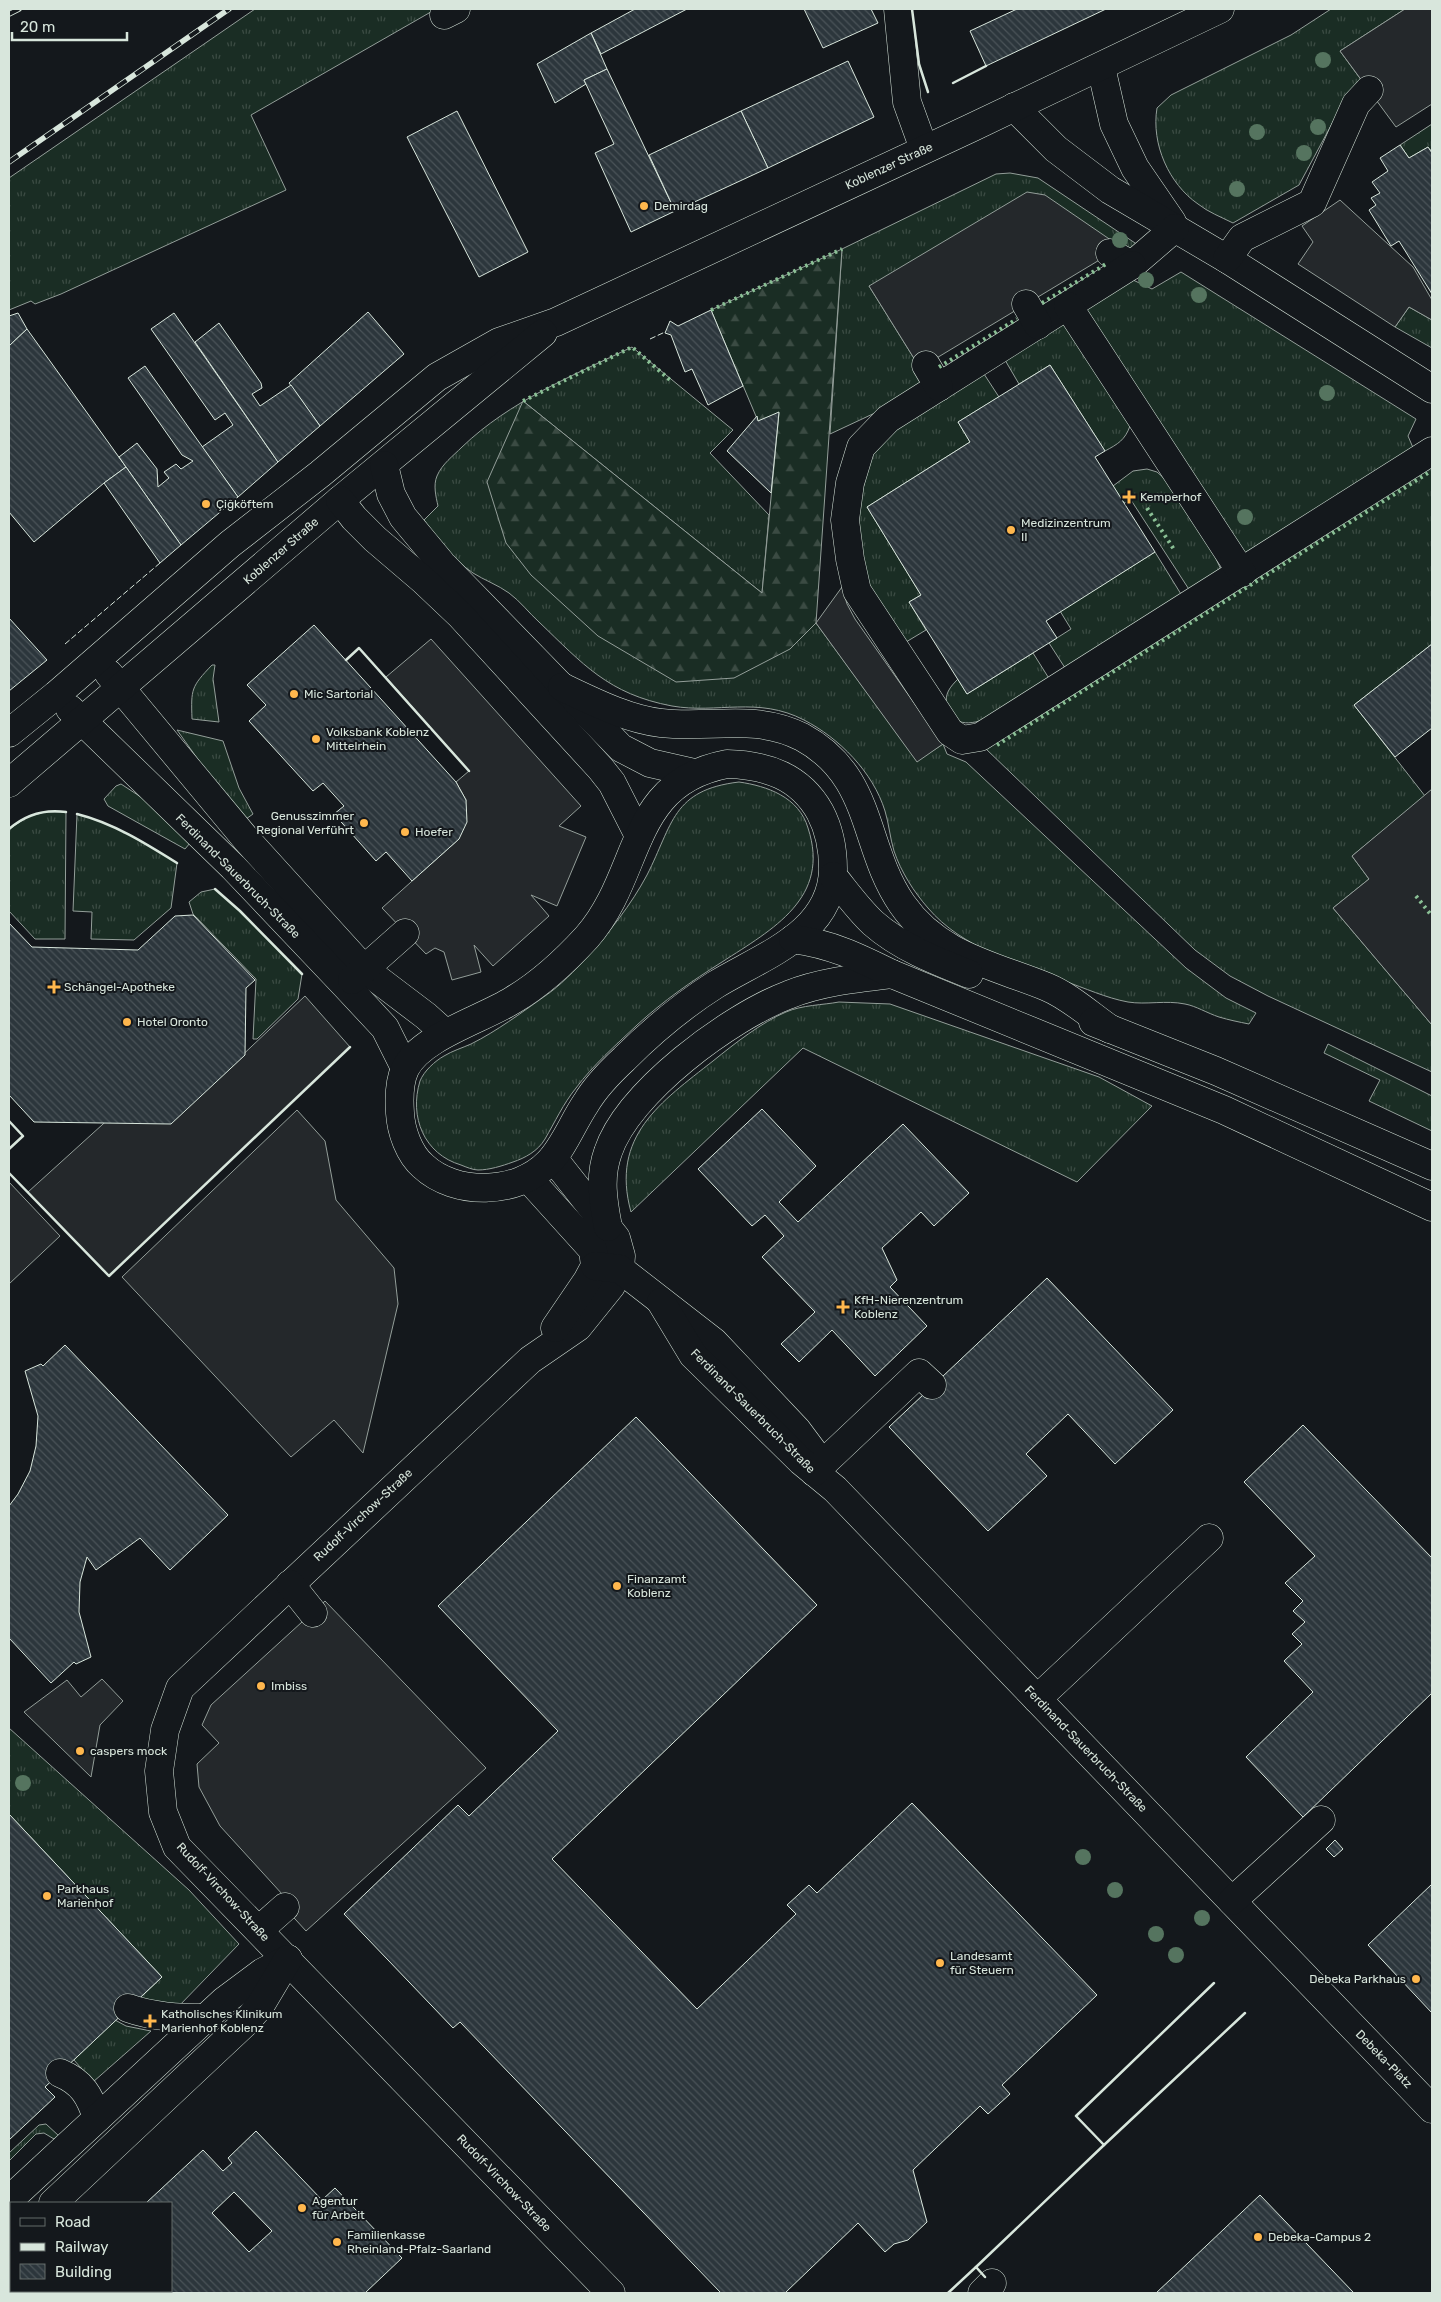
<svg xmlns="http://www.w3.org/2000/svg" width="1441" height="2302" viewBox="0 0 1441 2302" font-family="Rubik,sans-serif">
<style>
.grass{fill:url(#grass-tufts);stroke:#939e99}
.forest{fill:url(#forest-firs);stroke:#939e99}
.parking{fill:#24282b;stroke:#939e99}
.building{fill:url(#building-back-hatch);stroke:#d8e6dc;fill-rule:evenodd}
.lines{fill:none;stroke-linecap:round;stroke-linejoin:round}
.minor-casing{stroke:#d8e6dc;stroke-width:29}
.major-casing{stroke:#d8e6dc;stroke-width:29}
.minor{stroke:#14181c;stroke-width:28}
.major{stroke:#14181c;stroke-width:28}
.rail-casing{stroke:#d8e6dc;stroke-width:5.5}
.rail{stroke:#14181c;stroke-width:4;stroke-dasharray:11;stroke-linecap:butt}
.hedge{stroke:#8ac095;stroke-width:4;stroke-dasharray:2.5 4;stroke-linecap:butt}
.fence{stroke:#d8e6dc;stroke-width:1;stroke-dasharray:6 2.5;stroke-linecap:butt}
.wall{stroke:#d8e6dc;stroke-width:2.5}
.tree{fill:#55745f}
.poi-dot{fill:#ffb74d;stroke:#14181c;stroke-width:2}
.labels{text-anchor:middle;dominant-baseline:central;stroke-width:4;stroke-linejoin:round;paint-order:stroke}
.street-label{font-size:12px;fill:#d8e6dc;stroke:#14181c}
.poi-label{font-size:12px;fill:#d8e6dc;stroke:#14181c;text-anchor:start}
</style>
<defs>
<pattern id="grass-tufts" width="24" height="20" patternUnits="userSpaceOnUse" patternTransform="scale(1.25)"><rect width="24" height="20" fill="#1a2d24"/><path d="M3 7l-1-3M5 7V3M7 7l1-3M15 17l-1-3M17 17v-4M19 17l1-3" fill="none" stroke="#3b4b43"/></pattern>
<pattern id="forest-firs" width="22" height="20" patternUnits="userSpaceOnUse" patternTransform="scale(1.25)"><rect width="22" height="20" fill="#1a2d24"/><path d="M5 1l3.5 6h-7zM16 11l3.5 6h-7z" fill="#3b4b43"/></pattern>
<pattern id="building-back-hatch" width="6" height="6" patternUnits="userSpaceOnUse" patternTransform="scale(1.25)"><rect width="6" height="6" fill="#2c363c"/><path d="M-1 5l2 2M0 0l6 6M5-1l2 2" fill="none" stroke="#4a5358"/></pattern>
</defs>
<rect width="100%" height="100%" fill="#14181c"/>
<g class="grass">
<path d="M255,9h181l-185,106 35,75 -225,104 -26,10 -4,-3 -22,9v-132z"/>
<path d="M1331,9h74l-65,42 22,30 -13,11 -50,93 -66,38c-12,-6 -25,-11 -35,-19 -29,-20 -47,-60 -41,-96l14,-13 120,-60z"/>
<path d="M1432,124v25l-2,1 -2,-3 -19,11 -9,-13z"/>
<path d="M1010,173l28,5 103,69 -272,39 51,82v22l-28,15 -62,29 12,-185 154,-75z"/>
<path d="M1181,272l235,147 -8,17 6,14 -167,107 -167,-248 51,-30 21,10z"/>
<path d="M1409,307l23,13v28l-37,-21z"/>
<path d="M1065,323l65,103c-5,14 -12,18 -25,25l-55,-86 -31,19 -14,-24z"/>
<path d="M632,347l101,83 -23,23 59,62 -7,78 -239,-192 267,248 26,-26 101,138 26,-17 4,10 19,8 220,206 40,30 30,15 -7,11c-10,-2 -20,-4 -30,-7 -12,-4 -23,-11 -34,-13 -19,-4 -39,1 -57,-2 -22,-4 -43,-14 -64,-21 -47,-18 -102,-33 -136,-73 -14,-16 -27,-36 -34,-57 -4,-13 -5,-27 -9,-40 -12,-39 -46,-73 -81,-91 -46,-24 -87,-6 -132,-14 -64,-12 -89,-42 -133,-84 -10,-9 -19,-21 -30,-29 -11,-8 -25,-13 -36,-20 -21,-14 -35,-34 -49,-53l14,-14c-2,-9 -5,-21 -1,-30 5,-12 16,-20 25,-29 48,-46 110,-71 170,-100z"/>
<path d="M984,374l15,23 -41,25 12,20 -103,65 54,88 -12,7 17,28 -25,15 -35,-58 -11,-65 17,-71 27,-24z"/>
<path d="M1432,464v180l-78,61 71,91 -73,60 17,23 -36,29 99,117v47l-164,-76 -38,-20 -35,-26 -210,-202z"/>
<path d="M1147,469l10,3 9,8 46,70 11,24 -31,20 -61,-94 -7,3 -11,-17 20,-15z"/>
<path d="M1155,552l29,47 -117,72 -18,-28 22,-14 -11,-18z"/>
<path d="M1033,653l17,27c-20,13 -91,71 -103,26 -3,-12 3,-19 11,-27l9,15z"/>
<path d="M212,665h3l-2,14 6,43 -27,-3c-1,-30 -1,-32 20,-54z"/>
<path d="M177,730l46,11 16,47 14,26 -7,5 -29,-33z"/>
<path d="M739,782c28,4 60,15 69,46 23,70 -35,101 -86,134 -30,19 -59,39 -85,63 -21,20 -44,40 -61,63 -13,16 -21,34 -31,51 -7,12 -20,19 -32,23 -11,4 -24,8 -35,8 -5,0 -12,-3 -17,-5 -37,-11 -52,-48 -41,-84 4,-10 15,-20 24,-25 8,-5 18,-8 27,-12 26,-13 50,-31 74,-48 15,-10 30,-26 43,-40 22,-25 43,-51 59,-81 26,-51 25,-85 92,-93z"/>
<path d="M121,784l26,17 43,42 -5,6 -77,-43 -4,-7 12,-13z"/>
<path d="M46,812h20l-1,127h-30l-26,-28v-82l20,-13z"/>
<path d="M77,814c36,9 68,29 100,49l-6,45 -37,32 -43,-1 1,-27 -19,-1z"/>
<path d="M215,889l25,22 62,63 -4,25 -41,40h-4l3,-60 -63,-65 -4,-12 12,-10z"/>
<path d="M839,1002l51,2 209,73 53,29 -75,76 -274,-134 -172,164c-21,-76 30,-110 82,-151 21,-17 49,-39 73,-49 16,-7 37,-7 53,-10z"/>
<path d="M1328,1044l104,52v35l-63,-30 11,-21 -56,-27z"/>
<path d="M9,1728l180,162 50,54 -62,64 -26,-1 -10,-10 21,-20 -153,-163z"/>
<path d="M115,2020l11,6 25,5 -58,51 -19,-22z"/>
<path d="M46,2124l13,12 -5,3 -10,-6 -8,1 -27,27v-8l30,-28z"/>
</g>
<path class="forest" d="M842,249l-26,374 -26,26 -56,29 -58,4 -78,-46 -67,-61 -25,-32 -19,-61 36,-81 239,192 17,-180 -21,8 -47,-111z"/>
<g class="parking">
<path d="M1405,9h27v95l-36,23 -56,-76z"/>
<path d="M1027,192l18,3 76,52 -201,121 -51,-82z"/>
<path d="M1340,200l73,67 19,33v20l-23,-13 -14,20 -97,-63 15,-22 -11,-16z"/>
<path d="M842,587l5,17 8,15 88,125 -26,18 -101,-139z"/>
<path d="M431,639l150,167 -22,20 27,11 -29,69 -26,-11 18,21 -56,50 -19,-21 7,27 -29,8 -8,-28 -9,-4 -9,6 -44,-46 77,-69 7,-39 -10,-18 13,-11 -83,-94z"/>
<path d="M1432,789v236l-99,-117 36,-29 -17,-23z"/>
<path d="M305,996l45,51 -241,229 -81,-84 85,-77 67,-1z"/>
<path d="M297,1110l28,31 11,59 58,68 4,36 -35,149 -29,-33 -43,37 -169,-180z"/>
<path d="M9,1182l51,54 -51,48z"/>
<path d="M325,1601l161,167 -180,163 -21,-23 -2,-13 -63,-69 -21,-39 -2,-23 22,-21 -17,-18 9,-20z"/>
<path d="M102,1679l21,22 -23,24 -9,52 -67,-65 43,-32 14,17z"/>
</g>
<g class="building">
<path d="M635,9h52l-86,45 -10,-21z"/>
<path d="M804,9h67l7,14 -55,25z"/>
<path d="M1017,9h89l-120,57 -16,-35z"/>
<path d="M591,33l16,36 -23,11 2,4 -31,19 -18,-39z"/>
<path d="M848,61l26,56 -106,51 -27,-57z"/>
<path d="M607,69l68,142 -44,21 -36,-79 19,-9 -30,-64z"/>
<path d="M457,111l71,141 -49,25 -72,-140z"/>
<path d="M741,111l27,57 -93,43 -26,-56z"/>
<path d="M1400,145l9,13 19,-11 4,6v141l-33,-53 -8,5 -22,-36 7,-5 -5,-7 9,-5 -8,-11 16,-11 -8,-13z"/>
<path d="M711,310l32,76 -35,19 -16,-36 -7,3 -14,-37 -6,-2 5,-12 8,5z"/>
<path d="M368,312l36,42 -84,72 -31,-43z"/>
<path d="M18,313l9,16 -18,17v-30z"/>
<path d="M174,313l104,149 -40,35 -36,-50 31,-22 -8,-12 -10,7 -64,-91z"/>
<path d="M219,323l42,60 1,5 -10,6 8,12 31,-21 29,41 -42,36 -83,-120z"/>
<path d="M27,329l99,138 -22,16 -70,59 -25,-30v-166z"/>
<path d="M1050,365l55,86 -10,6 60,95 -109,69 11,17 -90,56 -58,-92 12,-7 -54,-88 103,-65 -12,-20z"/>
<path d="M145,366l93,131 -57,48 -62,-88 18,-14 20,26 1,18 11,-9 -5,-6 12,-8 5,5 12,-8 -11,-6 -54,-77z"/>
<path d="M779,412l-8,81 -44,-42 30,-35 1,5z"/>
<path d="M126,467l55,78 -21,18 -56,-80z"/>
<path d="M9,618l38,42 -38,31z"/>
<path d="M314,625l142,157 10,18 1,22 -8,17 -47,42 -26,-29 -10,9 -42,-47 10,-8 -21,-23 -10,8 -64,-70 17,-16 -19,-20z"/>
<path d="M1432,644v84l-37,29 -41,-52z"/>
<path d="M193,915l62,65 -9,8 -1,67 -74,69 -137,-2 -25,-27v-172l23,24 106,3 37,-34z"/>
<path d="M762,1109l54,57 -37,36 19,20 105,-98 66,69 -35,33 -13,-14 -39,36 15,32 -7,7 37,39 -52,50 -43,-46 -33,32 -18,-18 34,-32 -53,-55 22,-21 -19,-21 -13,11 -54,-57z"/>
<path d="M1047,1278l126,132 -58,54 -47,-50 -42,40 21,22 -59,55 -99,-104z"/>
<path d="M65,1345l163,170 -58,55 -30,-32 -44,32 -9,-13 -7,25 -1,30 12,45 -15,7 -2,-2 -23,21 -42,-45v-132l9,-12 12,-23 6,-25 2,-30 -13,-45 16,-7 2,2z"/>
<path d="M636,1417l181,188 -265,254 145,150 99,-95 -9,-9 22,-20 8,8 95,-90 185,192 -95,90 8,9 -22,20 -8,-8 -67,64 14,52 -19,18 -14,4 -9,8 -27,-29 -73,70h-64l-261,-271 -7,6 -109,-114 114,-109 11,11 89,-85 -120,-125z"/>
<path d="M1303,1425l129,133v135l-129,124 -57,-60 67,-65 -29,-31 18,-17 -10,-10 13,-12 -12,-11 10,-10 -18,-18 30,-27 -71,-74z"/>
<path d="M9,1814l153,163 -117,110 10,10 -46,43z"/>
<path d="M1335,1840l8,9 -9,8 -8,-8z"/>
<path d="M1432,1884v129l-64,-68z"/>
<path d="M256,2131l66,69 13,-12 67,70 -37,35h-213l-3,-2h22v-88h-25l57,-53 20,21 9,-8 -4,-5zM234,2192l38,39 -23,21 -37,-39z"/>
<path d="M1260,2195l94,98h-198l15,-14z"/>
</g>
<g class="lines">
<g class="minor-casing">
<g id="minor">
<path d="M898,9l9,93 17,47"/>
<path d="M444,15l12,-6"/>
<path d="M1101,67l13,57 21,44 37,54"/>
<path d="M1014,107l42,42 54,41 117,69 205,130"/>
<path d="M1110,253l22,12 43,-37"/>
<path d="M1227,259l15,-21 70,-35 44,-99 13,-14"/>
<path d="M1132,265l-244,154 -27,28 -11,36 -5,37 5,39 7,32 93,141 12,8 18,-3 452,-286"/>
<path d="M1026,304l12,21"/>
<path d="M1068,306l174,267"/>
<path d="M926,365l13,22"/>
<path d="M109,674l137,165 118,130 62,47 19,17"/>
<path d="M70,709l163,158 113,119 39,42 20,40"/>
<path d="M9,733l47,-38 174,-151 90,-70 117,-97 62,-35 57,-20 417,-195 247,-118"/>
<path d="M9,783l331,-283 203,-167"/>
<path d="M352,980l53,-47"/>
<path d="M553,1158l63,80 5,18 -1,13 -9,17 -33,41 -48,33 -350,328 -15,42 -6,41 4,41 14,35 434,446"/>
<path d="M528,1178l65,72 2,16 -8,15 -32,47"/>
<path d="M608,1227c-5,-26 -9,-50 0,-75 20,-60 122,-135 180,-157 32,-13 70,-17 104,-21"/>
<path d="M595,1266l25,3 94,73 83,88 23,31"/>
<path d="M661,1302l32,53 108,106 34,28 597,620"/>
<path d="M814,1472l105,-99 13,12"/>
<path d="M290,1584l23,29"/>
<path d="M1037,1699l172,-161"/>
<path d="M1232,1901l89,-81"/>
<path d="M259,1930l26,-23"/>
<path d="M128,2008c25,9 51,10 77,10"/>
<path d="M60,2073c22,9 30,23 37,45"/>
<path d="M9,2200l215,-199 39,-29 25,-13"/>
<path d="M53,2203l193,-181 14,-16 28,-47"/>
<path d="M9,2245l2,-2"/>
<path d="M982,2293l10,-10"/>
</g>
</g>
<g class="major-casing">
<g id="major">
<path d="M384,465l7,29 12,23 39,47 179,184 29,15 44,10"/>
<path d="M340,500l14,18 21,21 48,41 37,35 141,154 11,14 27,53"/>
<path d="M562,687c32,15 65,32 99,36 49,6 94,-10 141,14 72,39 60,109 100,167 36,52 91,61 145,83 22,9 43,28 63,42"/>
<path d="M727,764c39,1 73,12 93,48 9,17 13,37 13,57 -1,65 -71,87 -118,116 -33,21 -63,46 -91,74 -14,13 -28,27 -38,44 -13,19 -22,44 -38,60 -31,32 -93,33 -125,3 -14,-12 -22,-35 -23,-53 -1,-14 -1,-31 5,-44 15,-32 78,-50 108,-69 27,-16 53,-40 74,-63 56,-64 40,-154 140,-173z"/>
<path d="M833,876c13,16 25,33 40,47 27,24 63,38 96,51"/>
<path d="M793,939c38,5 65,18 99,35l332,136 208,97"/>
<path d="M1093,1022l123,49 216,95"/>
</g>
</g>
<use href="#minor" class="minor"/>
<use href="#major" class="major"/>
<g class="rail-casing">
<g id="rail">
<path d="M9,14l10,-5"/>
<path d="M9,162l220,-153"/>
</g>
</g>
<use href="#rail" class="rail"/>
<g class="hedge">
<path d="M1042,303l64,-39"/>
<path d="M711,310l131,-61"/>
<path d="M939,367l78,-48"/>
<path d="M523,401l109,-54 38,33"/>
<path d="M1147,508l28,43"/>
<path d="M997,745l431,-272"/>
<path d="M1416,896l16,20"/>
</g>
<g class="fence">
<path d="M650,339l15,-7"/>
<path d="M65,644l95,-81"/>
</g>
<g class="wall">
<path d="M912,9l7,55 9,28"/>
<path d="M953,83l33,-17"/>
<path d="M346,660l13,-12 110,123"/>
<path d="M77,814c36,9 68,29 100,49"/>
<path d="M9,829c16,-14 36,-20 57,-17"/>
<path d="M215,889l25,22 62,63"/>
<path d="M9,1121l14,15 -14,13"/>
<path d="M9,1173l100,103 241,-229"/>
<path d="M1214,1983l-138,133 28,29 141,-132"/>
<path d="M976,2267l128,-122"/>
<path d="M948,2293l28,-26 9,10"/>
</g>
</g>
<g class="tree">
<circle cx="1323" cy="60" r="8"/>
<circle cx="1318" cy="127" r="8"/>
<circle cx="1257" cy="132" r="8"/>
<circle cx="1304" cy="153" r="8"/>
<circle cx="1237" cy="189" r="8"/>
<circle cx="1120" cy="240" r="8"/>
<circle cx="1146" cy="280" r="8"/>
<circle cx="1199" cy="295" r="8"/>
<circle cx="1327" cy="393" r="8"/>
<circle cx="1245" cy="517" r="8"/>
<circle cx="23" cy="1783" r="8"/>
<circle cx="1083" cy="1857" r="8"/>
<circle cx="1115" cy="1890" r="8"/>
<circle cx="1202" cy="1918" r="8"/>
<circle cx="1156" cy="1934" r="8"/>
<circle cx="1176" cy="1955" r="8"/>
</g>
<g class="poi-dot">
<circle cx="644" cy="206" r="5"/>
<path d="M1126.5 489.5h5v5h5v5h-5v5h-5v-5h-5v-5h5z"/>
<circle cx="206" cy="504" r="5"/>
<circle cx="1011" cy="530" r="5"/>
<circle cx="294" cy="694" r="5"/>
<circle cx="316" cy="739" r="5"/>
<circle cx="364" cy="823" r="5"/>
<circle cx="405" cy="832" r="5"/>
<path d="M51.5 979.5h5v5h5v5h-5v5h-5v-5h-5v-5h5z"/>
<circle cx="127" cy="1022" r="5"/>
<path d="M840.5 1299.5h5v5h5v5h-5v5h-5v-5h-5v-5h5z"/>
<circle cx="617" cy="1586" r="5"/>
<circle cx="261" cy="1686" r="5"/>
<circle cx="80" cy="1751" r="5"/>
<circle cx="47" cy="1896" r="5"/>
<circle cx="940" cy="1963" r="5"/>
<circle cx="1416" cy="1979" r="5"/>
<path d="M147.5 2013.5h5v5h5v5h-5v5h-5v-5h-5v-5h5z"/>
<circle cx="302" cy="2208" r="5"/>
<circle cx="1258" cy="2237" r="5"/>
<circle cx="337" cy="2242" r="5"/>
</g>
<g class="labels">
<g class="street-label">
<text transform="translate(889 166) rotate(-25)">Koblenzer Straße</text>
<text transform="translate(281 551) rotate(-41)">Koblenzer Straße</text>
<text transform="translate(238 876) rotate(45)">Ferdinand-Sauerbruch-Straße</text>
<text transform="translate(753 1411) rotate(45)">Ferdinand-Sauerbruch-Straße</text>
<text transform="translate(363 1515) rotate(-43)">Rudolf-Virchow-Straße</text>
<text transform="translate(1086 1749) rotate(46)">Ferdinand-Sauerbruch-Straße</text>
<text transform="translate(223 1892) rotate(47)">Rudolf-Virchow-Straße</text>
<text transform="translate(1384 2059) rotate(46)">Debeka-Platz</text>
<text transform="translate(504 2183) rotate(46)">Rudolf-Virchow-Straße</text>
</g>
<g class="poi-label">
<text x="654" y="206">Demirdag</text>
<text x="1140" y="497">Kemperhof</text>
<text x="216" y="504">Çiğköftem</text>
<text x="1021" y="523">Medizinzentrum<tspan x="1021" dy="14">II</tspan></text>
<text x="304" y="694">Mic Sartorial</text>
<text x="326" y="732">Volksbank Koblenz<tspan x="326" dy="14">Mittelrhein</tspan></text>
<text x="354" y="816" text-anchor="end">Genusszimmer<tspan x="354" dy="14">Regional Verführt</tspan></text>
<text x="415" y="832">Hoefer</text>
<text x="64" y="987">Schängel-Apotheke</text>
<text x="137" y="1022">Hotel Oronto</text>
<text x="854" y="1300">KfH-Nierenzentrum<tspan x="854" dy="14">Koblenz</tspan></text>
<text x="627" y="1579">Finanzamt<tspan x="627" dy="14">Koblenz</tspan></text>
<text x="271" y="1686">Imbiss</text>
<text x="90" y="1751">caspers mock</text>
<text x="57" y="1889">Parkhaus<tspan x="57" dy="14">Marienhof</tspan></text>
<text x="950" y="1956">Landesamt<tspan x="950" dy="14">für Steuern</tspan></text>
<text x="1406" y="1979" text-anchor="end">Debeka Parkhaus</text>
<text x="161" y="2014">Katholisches Klinikum<tspan x="161" dy="14">Marienhof Koblenz</tspan></text>
<text x="312" y="2201">Agentur<tspan x="312" dy="14">für Arbeit</tspan></text>
<text x="347" y="2235">Familienkasse<tspan x="347" dy="14">Rheinland-Pfalz-Saarland</tspan></text>
<text x="1268" y="2237">Debeka-Campus 2</text>
</g>
</g>
<rect width="1441" height="2302" fill="none" stroke="#d8e6dc" stroke-width="20"/>
<rect x="10" y="2202" width="162" height="90" fill="#14181c" stroke="#626a69"/>
<rect x="20" y="2218" width="25" height="8" fill="#14181c" stroke="#626a69"/>
<text x="55" y="2227" font-size="15" fill="#d8e6dc">Road</text>
<rect x="20" y="2243" width="25" height="8" fill="#d8e6dc" stroke="#626a69"/>
<text x="55" y="2252" font-size="15" fill="#d8e6dc">Railway</text>
<rect x="20" y="2264" width="25" height="15" fill="url(#building-back-hatch)" stroke="#626a69"/>
<text x="55" y="2277" font-size="15" fill="#d8e6dc">Building</text>
<path d="M12 32v8h115v-8" fill="none" stroke="#d8e6dc" stroke-width="2.5"/>
<text x="20" y="32" font-size="15" fill="#d8e6dc" stroke="#14181c" stroke-width="4" paint-order="stroke">20 m</text>
</svg>
